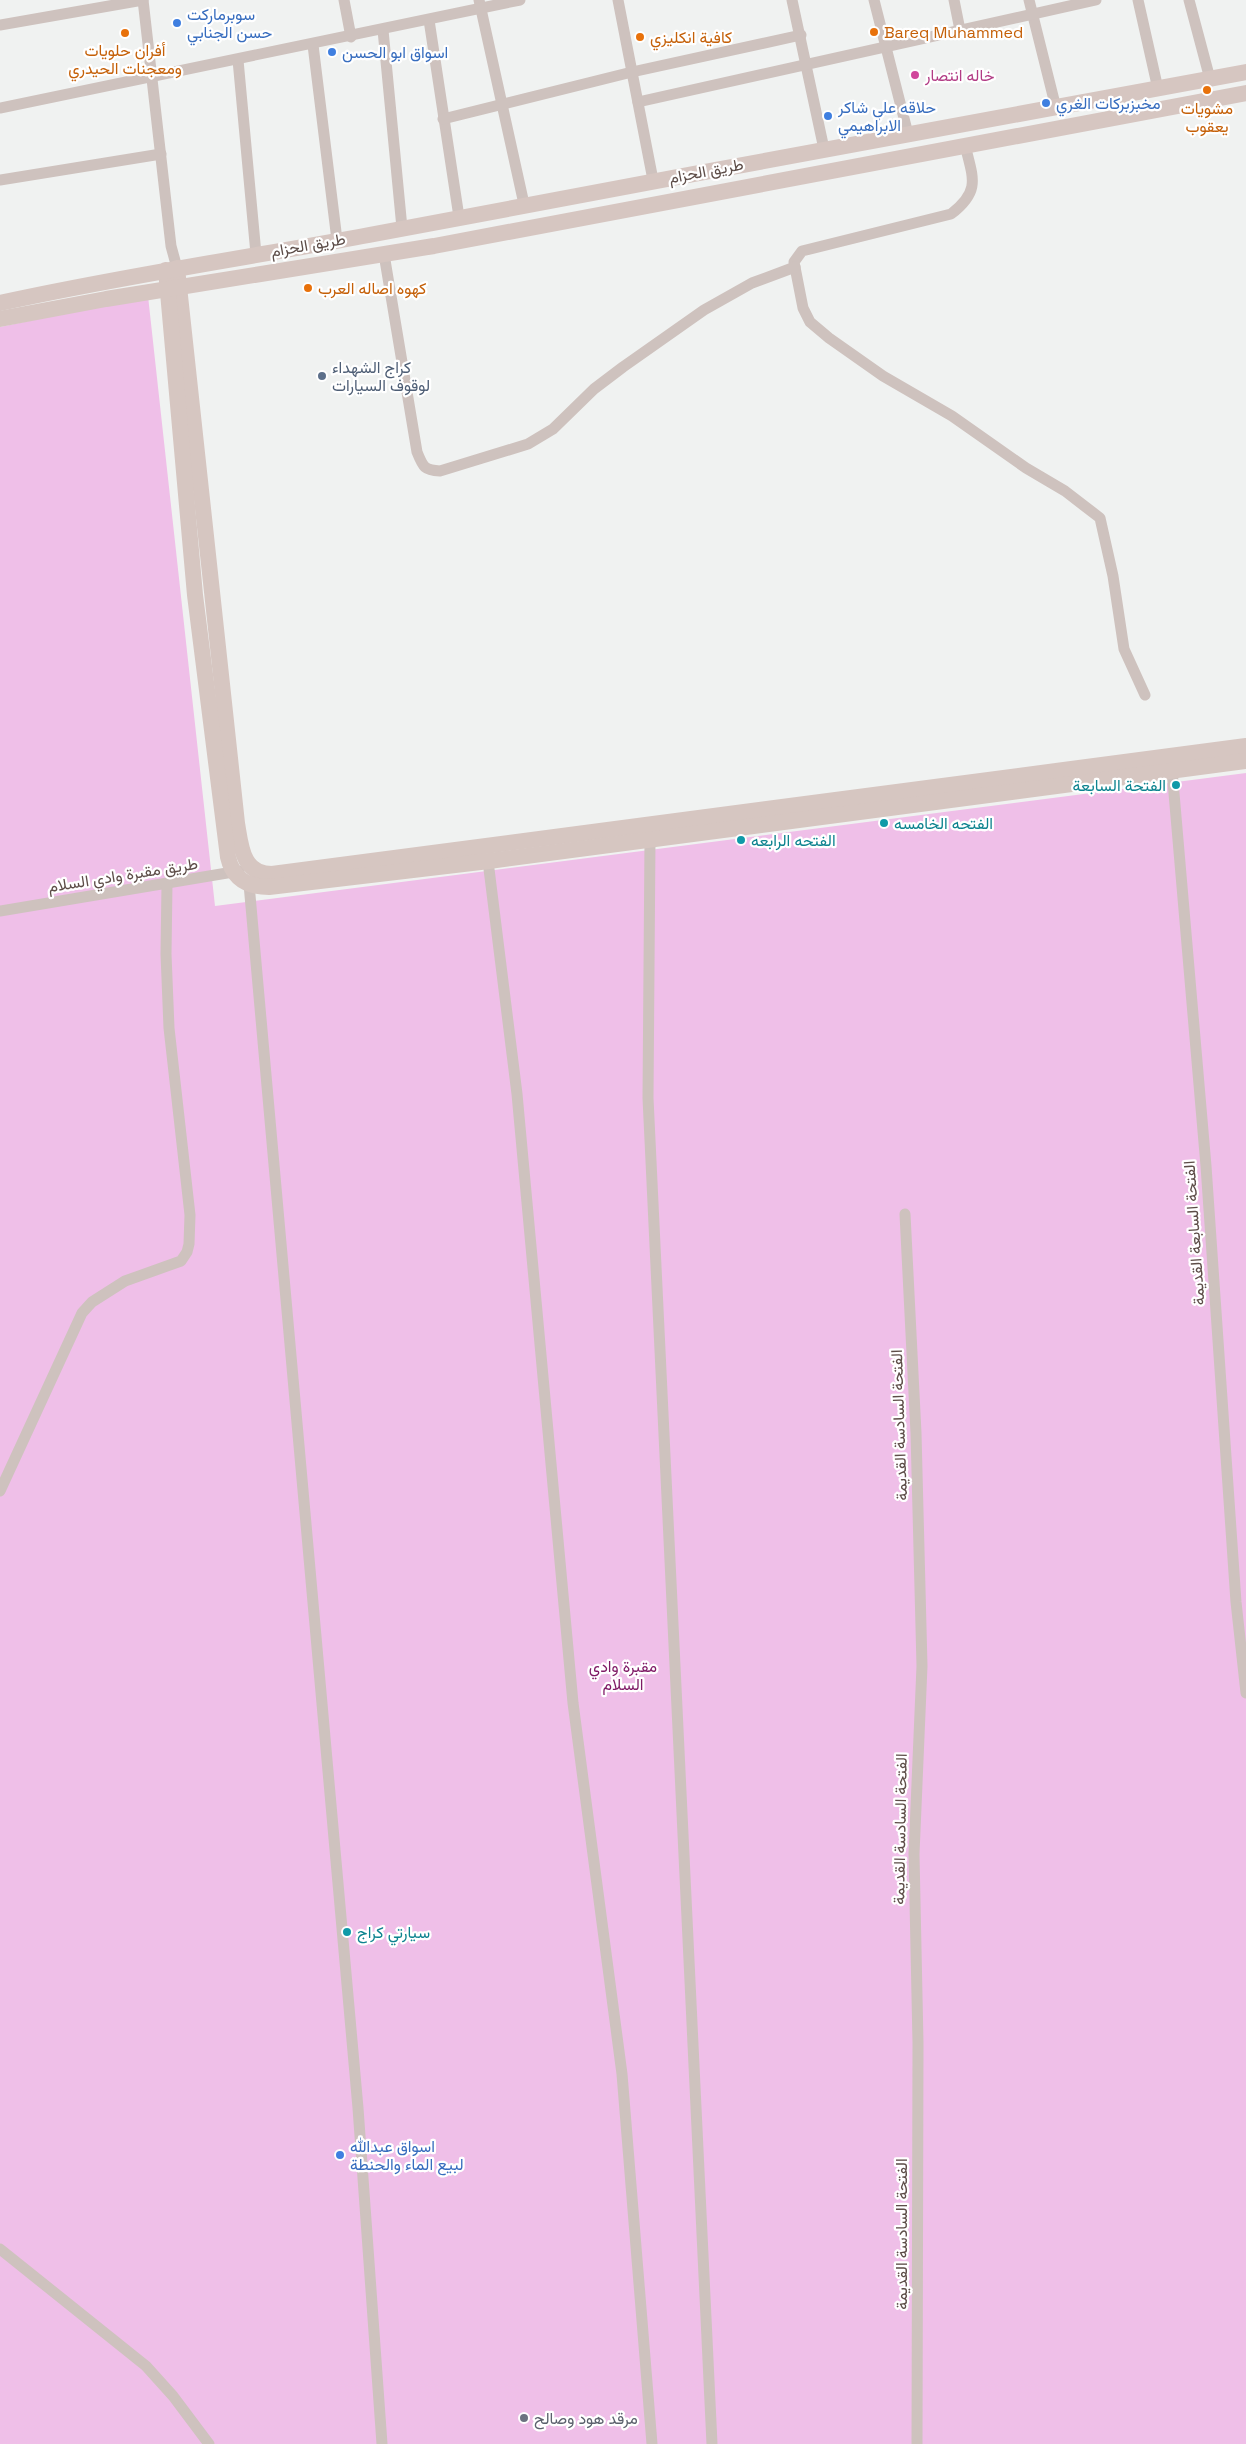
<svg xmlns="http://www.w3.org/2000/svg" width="1246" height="2444" viewBox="0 0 1246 2444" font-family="'Space Grotesk',Vazirmatn,sans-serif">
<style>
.green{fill:#efbfe8}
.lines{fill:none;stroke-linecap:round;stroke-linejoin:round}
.street{stroke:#cec2be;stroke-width:11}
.secondary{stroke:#d6c6c1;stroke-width:16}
.shop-dot{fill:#3f7fe0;stroke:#fff;stroke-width:2}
.food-dot{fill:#e8710a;stroke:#fff;stroke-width:2}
.hotel-dot{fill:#d1479c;stroke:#fff;stroke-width:2}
.service-dot{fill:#5c6f8a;stroke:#fff;stroke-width:2}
.culture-dot{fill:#0f9aa8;stroke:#fff;stroke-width:2}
.worship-dot{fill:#6b7280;stroke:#fff;stroke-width:2}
.labels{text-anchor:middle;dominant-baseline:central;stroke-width:4.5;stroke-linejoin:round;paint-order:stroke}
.shop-label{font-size:16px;fill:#366cbe;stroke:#fff;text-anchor:start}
.food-label{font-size:16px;fill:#c56008;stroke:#fff;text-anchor:start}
.hotel-label{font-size:16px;fill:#b23c85;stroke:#fff;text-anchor:start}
.street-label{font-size:16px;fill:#5d4d48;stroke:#fff}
.service-label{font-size:16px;fill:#4e5e75;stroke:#fff;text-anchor:start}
.culture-label{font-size:16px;fill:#0d838f;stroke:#fff;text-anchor:start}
.park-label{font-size:16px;fill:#7e1965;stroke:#fff}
.worship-label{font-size:16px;fill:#5b616d;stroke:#fff;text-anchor:start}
</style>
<rect width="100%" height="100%" fill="#f0f2f1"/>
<path class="green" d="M148,296l67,610 1031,-133v1671h-1246v-2117z"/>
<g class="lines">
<g class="street">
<path d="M143,0l28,246 6,22"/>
<path d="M344,0l7,37"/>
<path d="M479,0l45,204"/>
<path d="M618,0l35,180"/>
<path d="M792,0l32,149"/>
<path d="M874,0l34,134"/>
<path d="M954,0l6,30"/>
<path d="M1029,0l27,108"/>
<path d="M1138,0l20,89"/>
<path d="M1189,0l21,79"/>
<path d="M429,20l30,197"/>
<path d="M0,25l143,-25"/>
<path d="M383,30l19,198"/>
<path d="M313,45l24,195"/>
<path d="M238,60l18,194"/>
<path d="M638,102l458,-102"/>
<path d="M0,108l520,-108"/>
<path d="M443,119l189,-47 169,-37"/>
<path d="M965,145c8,33 16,46 -14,69l-149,37 -8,11 9,46 7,14 19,16 54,38 69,40 74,52 39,23 35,27 13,58 11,73 21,46"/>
<path d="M0,180l161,-26"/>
<path d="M384,254l33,198c6,15 7,18 23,19l88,-27 25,-15 41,-40 29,-22 81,-57 48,-27 43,-16"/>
<path d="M1172,770l34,396 30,436 10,91"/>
<path d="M650,840l-2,258 64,1346"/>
<path d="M488,861l29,233 56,609 49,371 30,370"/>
<path d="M249,884l109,1224 24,336"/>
<path d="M0,911l239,-40"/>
<path d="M905,1214l11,219 6,233 -8,188 4,189 -1,401"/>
<path d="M0,1491l82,-178 10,-11 33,-21 56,-20 6,-9 2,-8 1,-29 -21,-187 -3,-74 1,-70"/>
<path d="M0,2249l146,117 27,30 36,48"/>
</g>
<g class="secondary">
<path d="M177,268l60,555c4,23 5,51 35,51l974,-128"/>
<path d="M166,270l29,325 33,262c5,22 20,30 41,30l220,-26 757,-100"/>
<path d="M0,303c122,-27 246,-45 369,-68 292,-56 585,-108 877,-163"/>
<path d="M0,319l106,-20 328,-53 812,-153"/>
</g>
</g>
<g class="shop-dot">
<circle cx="177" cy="23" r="5"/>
<circle cx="332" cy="52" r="5"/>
<circle cx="1046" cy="103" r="5"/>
<circle cx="828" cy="116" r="5"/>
<circle cx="340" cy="2155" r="5"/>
</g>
<g class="food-dot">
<circle cx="874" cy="32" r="5"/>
<circle cx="125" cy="33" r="5"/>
<circle cx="640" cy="37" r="5"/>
<circle cx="1207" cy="90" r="5"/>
<circle cx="308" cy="288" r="5"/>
</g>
<circle class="hotel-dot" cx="915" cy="75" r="5"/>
<circle class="service-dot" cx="322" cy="376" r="5"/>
<g class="culture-dot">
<circle cx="1176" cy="785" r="5"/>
<circle cx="884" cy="823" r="5"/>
<circle cx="741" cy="840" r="5"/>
<circle cx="347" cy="1932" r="5"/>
</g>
<circle class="worship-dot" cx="524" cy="2418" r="5"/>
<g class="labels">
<g class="shop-label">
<text x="187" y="14">سوبرماركت<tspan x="187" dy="18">حسن الجنابي</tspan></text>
<text x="342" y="52">اسواق ابو الحسن</text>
<text x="1056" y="103">مخبزبركات الغري</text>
<text x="838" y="107">حلاقه علي شاكر<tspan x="838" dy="18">الابراهيمي</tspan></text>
<text x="350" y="2146">اسواق عبدالله<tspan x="350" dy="18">لبيع الماء والحنطة</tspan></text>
</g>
<g class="food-label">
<text x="884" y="32">Bareq Muhammed</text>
<text x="650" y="37">كافية انكليزي</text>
<text x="125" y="50" text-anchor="middle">أفران حلويات<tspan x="125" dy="18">ومعجنات الحيدري</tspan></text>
<text x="1207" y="108" text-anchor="middle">مشويات<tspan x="1207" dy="18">يعقوب</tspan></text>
<text x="318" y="288">كهوه اصاله العرب</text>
</g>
<g class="hotel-label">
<text x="925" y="75">خاله انتصار</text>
</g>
<g class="street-label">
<text transform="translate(706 171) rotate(-11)">طريق الحزام</text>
<text transform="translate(308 245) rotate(-10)">طريق الحزام</text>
<text transform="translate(123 875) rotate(-9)">طريق مقبرة وادي السلام</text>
<text transform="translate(1194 1233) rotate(-94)">الفتحة السابعة القديمة</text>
<text transform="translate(899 1425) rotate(-92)">الفتحة السادسة القديمة</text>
<text transform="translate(900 1829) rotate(-89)">الفتحة السادسة القديمة</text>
<text transform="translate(901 2234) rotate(-90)">الفتحة السادسة القديمة</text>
</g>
<g class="service-label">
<text x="332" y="367">كراج الشهداء<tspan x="332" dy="18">لوقوف السيارات</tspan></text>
</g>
<g class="culture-label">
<text x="1166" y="785" text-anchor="end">الفتحة السابعة</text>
<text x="894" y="823">الفتحه الخامسه</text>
<text x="751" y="840">الفتحه الرابعه</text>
<text x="357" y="1932">سيارتي كراج</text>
</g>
<g class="park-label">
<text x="623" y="1666">مقبرة وادي<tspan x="623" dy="18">السلام</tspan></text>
</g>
<g class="worship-label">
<text x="534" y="2418">مرقد هود وصالح</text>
</g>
</g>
</svg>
